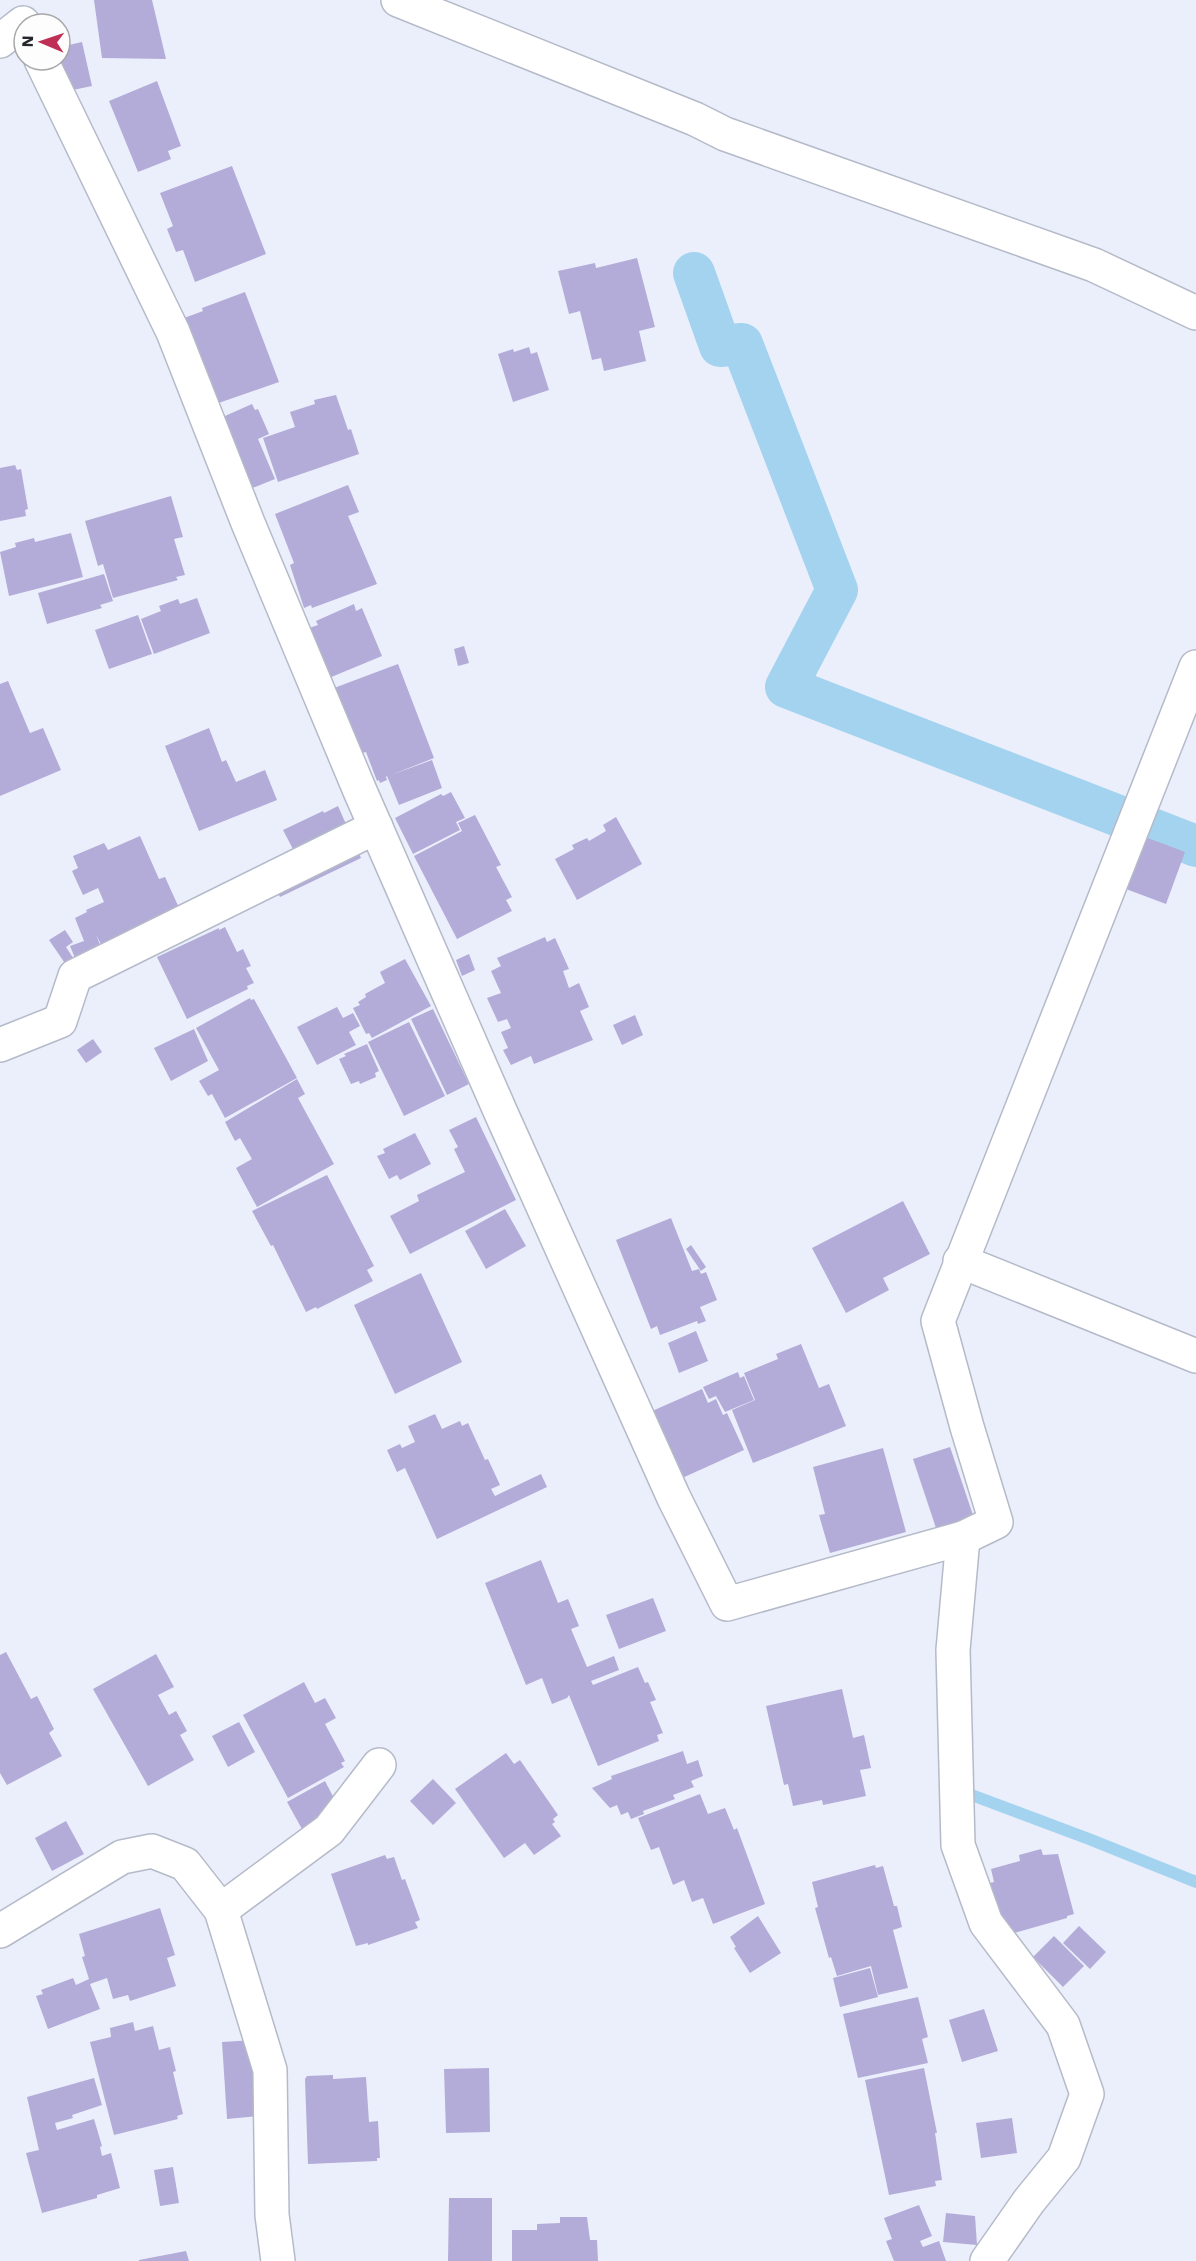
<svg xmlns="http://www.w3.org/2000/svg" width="1196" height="2261" viewBox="0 0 1196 2261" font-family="'Work Sans',sans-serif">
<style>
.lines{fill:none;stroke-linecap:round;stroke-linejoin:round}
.stream{stroke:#a3d3ef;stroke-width:12}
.canal{stroke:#a3d3ef;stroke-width:42}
.building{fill:#b3abd8}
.minor-casing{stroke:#b5bac9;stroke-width:36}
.minor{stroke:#fff;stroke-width:33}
</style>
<rect width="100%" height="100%" fill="#ebeffc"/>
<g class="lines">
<path class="stream" d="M969,1794l120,45 107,43"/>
<path class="canal" d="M694,273l26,73 22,-2 95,246 -51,97 410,159"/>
</g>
<g class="building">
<path d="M94,0h58l14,59 -64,-1z"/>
<path d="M82,42l10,44 -29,6 -6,-32h3v-13z"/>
<path d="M157,81l24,65 -13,5 3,8 -33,13 -29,-71z"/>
<path d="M232,166l34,88 -71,28 -12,-32 -7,2 -9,-23 6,-3 -13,-33z"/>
<path d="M637,258l18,69 -16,4 7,30 -42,10 -3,-13 -9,2 -12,-49 -11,3 -11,-43 37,-8 1,5z"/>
<path d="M245,292l34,90 -72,25 -31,-86 27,-10 -1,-3z"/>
<path d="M529,347l2,7 6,-2 12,38 -36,12 -15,-48 15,-5 1,3z"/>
<path d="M336,395l12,35 3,-1 8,25 -81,28 -15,-44 32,-11 -5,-15 25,-8 -1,-4z"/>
<path d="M252,404l3,6 3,-1 11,25 -11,5 17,40 -30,12 -29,-71z"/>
<path d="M15,465l2,5 4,-1 7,40 -3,1 1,6 -26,5v-53z"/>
<path d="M348,485l11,27 -11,4 29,68 -65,24 -1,-3 -7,3 -14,-43 4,-2 -19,-49z"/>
<path d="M171,496l12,41 -9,2 11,36 -9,2 2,3 -65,18 -10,-34 -5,2 -13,-45z"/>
<path d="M71,533l12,44 -74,19 -9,-44 16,-5 -1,-4 19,-5 1,4z"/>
<path d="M104,574l9,27 -13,4 2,3 -55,16 -9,-31z"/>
<path d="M197,598l13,35 -56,21 -13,-35 20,-8 -2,-5 19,-7 2,5z"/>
<path d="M354,604l2,7 6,-3 20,48 -53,22 -20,-50 9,-3 -2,-4z"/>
<path d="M138,615l14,39 -43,15 -14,-39z"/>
<path d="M464,646l5,17 -11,3 -4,-17z"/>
<path d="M398,664l36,94 -43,17 41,-15 10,28 -43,17 -12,-29 -1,1 1,3 -7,3 -1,-3 -2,1 -11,-29 -4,1 -28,-65z"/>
<path d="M8,681l22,52 13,-5 18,42 -61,26v-112z"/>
<path d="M209,728l13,34 4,-2 10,22 29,-12 12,30 -78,31 -34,-85z"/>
<path d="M451,792l14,26 -9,4 4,8 -47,24 -18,-36 46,-24 2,2z"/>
<path d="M338,806l23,52 -81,39 -6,-11 22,-31 -13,-25 40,-19 1,2z"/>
<path d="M475,815l26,50 -5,2 16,30 -6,3 6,11 -55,28 -43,-83 48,-25 -4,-8z"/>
<path d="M616,817l26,47 -65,36 -22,-41 19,-10 -2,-4 15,-7 2,3 17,-10 -3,-6z"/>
<path d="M140,836l19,43 6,-2 15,33 -78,36 -6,-11 5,12 -19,28 -12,-29 14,-5 -9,-23 12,-6 -1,-2 18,-8 -6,-14 -15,7 -11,-24 6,-3 -5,-12 31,-13 4,7z"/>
<path d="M1145,837l40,15 -19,52 -40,-15z"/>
<path d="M225,927l12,25 6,-3 8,17 -5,2 8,15 -7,3 1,3 -61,30 -30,-62 62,-29v2z"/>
<path d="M65,930l8,12 -7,5 11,17 -8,5 -20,-29z"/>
<path d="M545,937l2,5 8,-4 14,31 -6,2 6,17 10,-5 10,24 -9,4 13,29 -59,24 -3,-8 -20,9 -8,-15 5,-2 -7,-16 10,-4 -4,-9 -9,3 -11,-24 14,-5 -10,-22 10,-5 -4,-8z"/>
<path d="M469,954l6,16 -13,6 -6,-16z"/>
<path d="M405,959l26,47 -59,32 -3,-5 -3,1 -13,-26 7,-3 -2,-3 8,-5 -1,-3 20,-11 -5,-11z"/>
<path d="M250,998l1,2 3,-1 43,79 -72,40 -13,-24 -4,2 -9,-15 20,-11 -23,-42z"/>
<path d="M337,1007l6,11 10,-5 7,13 -11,6 7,13 -39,20 -20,-38z"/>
<path d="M433,1009l36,75 -22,11 -36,-76z"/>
<path d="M635,1015l8,20 -21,10 -9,-20z"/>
<path d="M409,1022l36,74 -41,20 -36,-74z"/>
<path d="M194,1029l14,32 -37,20 -17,-33z"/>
<path d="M93,1039l9,13 -16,11 -9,-13z"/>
<path d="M367,1044l12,27 -4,2 1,4 -16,7 -1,-3 -8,3 -12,-25 7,-3 -2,-2z"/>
<path d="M297,1079l8,15 -7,4 36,66 -77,43 -21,-39 16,-9 -12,-21 -5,3 -10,-19z"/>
<path d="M476,1117l40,83 -106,54 -20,-38 29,-15 -2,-6 48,-23 -11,-23 4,-2 -9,-17z"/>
<path d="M415,1133l16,31 -31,16 -3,-5 -8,4 -12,-23 8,-3 -2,-4z"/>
<path d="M327,1175l47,91 -7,4 6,11 -56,28 -1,-2 -10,5 -33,-67 -2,1 -19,-35z"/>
<path d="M903,1201l27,53 -47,24 6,12 -43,23 -34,-65z"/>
<path d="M505,1209l21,37 -40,23 -21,-38z"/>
<path d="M671,1218l21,53 7,-2 2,5 5,-2 11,28 -17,7 6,14 -8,3 -1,-3 -37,14 -3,-9 -6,3 -35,-89z"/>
<path d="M691,1245l15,22 -5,4 -15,-22z"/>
<path d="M421,1273l41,89 -67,32 -41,-89z"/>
<path d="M696,1331l12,30 -29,12 -11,-30z"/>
<path d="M801,1344l18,44 10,-4 17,42 -93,37 -21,-53 23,-10 -11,-27 34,-14 -2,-5z"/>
<path d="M738,1372l2,6 4,-2 10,24 -29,12 -9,-16 -7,3 -6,-12z"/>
<path d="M702,1389l6,14 8,-4 7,16 4,-2 17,37 -64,29 -30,-67z"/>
<path d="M435,1414l7,15 18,-8 2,5 6,-3 17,37 3,-1 12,26 -9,4 4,7 46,-22 6,13 -110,52 -32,-71 -8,4 -10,-22 13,-6 2,4 13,-6 -7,-16z"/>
<path d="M950,1447l24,71 -37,13 -24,-72z"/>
<path d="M883,1448l23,84 -76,21 -11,-38 6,-1 -12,-47z"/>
<path d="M541,1560l17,43 10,-4 11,27 -8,3 16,38 27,-11 5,14 -28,11 2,4 45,-18 7,16 3,-1 8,18 -6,2 13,31 -6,2 2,6 -61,25 -29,-71 -2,3 -15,6 -10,-26 -16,7 -41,-102z"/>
<path d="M653,1598l13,33 -47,18 -13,-34z"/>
<path d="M6,1652l25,47 6,-3 17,33 -5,4 13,23 -55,29 -7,-12v-118z"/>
<path d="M156,1654l18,33 -16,8 11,20 7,-4 11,20 -7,4 14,25 -46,26 -55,-97z"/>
<path d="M304,1682l11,21 10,-5 11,20 -11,6 20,37 -4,2 3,4 -56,31 -45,-83z"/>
<path d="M842,1689l11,49 11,-3 7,33 -11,2 6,26 -43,9 -1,-5 -29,6 -5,-22 -4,1 -18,-79z"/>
<path d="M239,1722l16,30 -27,15 -16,-31z"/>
<path d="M683,1751l4,13 11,-4 5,16 -12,5 3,6 -21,8 2,4 -32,12 1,3 -13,5 -3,-7 -7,3 -4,-10 -7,3 -18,-20 20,-9 -1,-3z"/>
<path d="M506,1753l8,11 6,-4 38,55 -5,4 2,3 -3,2 9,12 -27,19 -9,-12 -21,15 -49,-69z"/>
<path d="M433,1779l23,24 -23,22 -23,-24z"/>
<path d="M325,1781l16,31 -34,26 -20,-36z"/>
<path d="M700,1794l8,20 17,-6 9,22 3,-2 28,76 -52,20 -10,-26 -11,4 -8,-22 -11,5 -14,-38 -8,3 -13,-32z"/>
<path d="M66,1821l18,33 -32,17 -17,-33z"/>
<path d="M1041,1849l2,6 15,-1 16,60 -7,2v2l-60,17 -11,-12 -11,-39 9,-2 -3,-13 29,-8 -1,-6z"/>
<path d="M385,1855l2,4 7,-2 8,23 3,-1 15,41 -5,2 3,6 -50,17v-2l-12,3 -25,-72z"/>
<path d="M875,1865l1,3 7,-2 11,40h3l5,21 -9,3 15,58 -30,7 -7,-29 -34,10 -6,-19 -2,1 -14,-50 3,-1 -6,-25z"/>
<path d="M160,1908l15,47 -8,3 9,28 -46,15 -2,-6 -15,4 -6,-21 -17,6 10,25 -52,20 -12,-33 7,-2 -2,-4 32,-12 3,7 13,-6 -7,-22 3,-1 -6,-22z"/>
<path d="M758,1916l23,37 -31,20 -16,-25 2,-1 -6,-10z"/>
<path d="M1079,1926l27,26 -16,17 -27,-26z"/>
<path d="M1054,1936l30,30 -21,21 -30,-30z"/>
<path d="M870,1968l8,29 -38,10 -7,-29z"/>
<path d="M918,1997l10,40 -6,2 6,24 -70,15 -15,-64z"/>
<path d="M984,2009l14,42 -36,11 -13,-42z"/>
<path d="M133,2022l2,9 18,-5 6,24 11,-3 6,24 -3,1 10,42 -6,2 1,3 -64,16 -24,-93 21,-5 -1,-9z"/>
<path d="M254,2040l6,76 -33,3 -5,-77z"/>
<path d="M489,2068l1,64 -44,1 -2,-64z"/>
<path d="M924,2068l13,65h-2l7,47 -7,1 1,5 -47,9 -24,-115z"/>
<path d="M333,2075v4l33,-2 3,45 9,-1 2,37h-3v3l-69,3 -3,-85 2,-3z"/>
<path d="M94,2078l8,27 -30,10 1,3 -18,5 2,7 37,-11 8,27 -2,1 2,9 9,-3 9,35 -23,7v3l-55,15 -16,-60 13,-3 -12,-53z"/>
<path d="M1012,2118l5,35 -36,5 -5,-35z"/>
<path d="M173,2167l6,36 -19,3 -6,-36z"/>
<path d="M449,2198h43v63h-44z"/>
<path d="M919,2205l13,31 -12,5 3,6 16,-6 7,20h-52l-8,-20 6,-2 -8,-21z"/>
<path d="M946,2213l29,3 2,29 -34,-3z"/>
<path d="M560,2217h27l3,23h7l1,21h-86v-31h25v-6l23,-1z"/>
<path d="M186,2251l3,10h-50v-1z"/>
</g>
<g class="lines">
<g class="minor-casing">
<g id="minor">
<path d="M398,0l297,119 30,15 369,131 102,48"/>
<path d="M0,41l23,-18"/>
<path d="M41,60l132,272 75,191 112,268 141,322 173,385 53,106 236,-66 33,-16 -29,-95 -29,-106 258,-654"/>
<path d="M0,1045l60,-24 15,-45 301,-149"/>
<path d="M960,1261l236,95"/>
<path d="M963,1538l-10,112 5,195 28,78 77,102 24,69 -23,64 -35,43 -42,60"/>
<path d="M221,1910l108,-80 50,-65"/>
<path d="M0,1931l122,-74 30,-6 33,13 36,46 49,160 2,145 6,46"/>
</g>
</g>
<use href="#minor" class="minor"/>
</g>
<g transform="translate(42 42) rotate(272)"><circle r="28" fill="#fdfdfd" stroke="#a7a7aa" stroke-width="1.5"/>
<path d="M0-4.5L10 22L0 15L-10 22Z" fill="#bf2f55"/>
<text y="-9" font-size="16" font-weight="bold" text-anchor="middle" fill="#25272d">N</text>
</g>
</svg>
